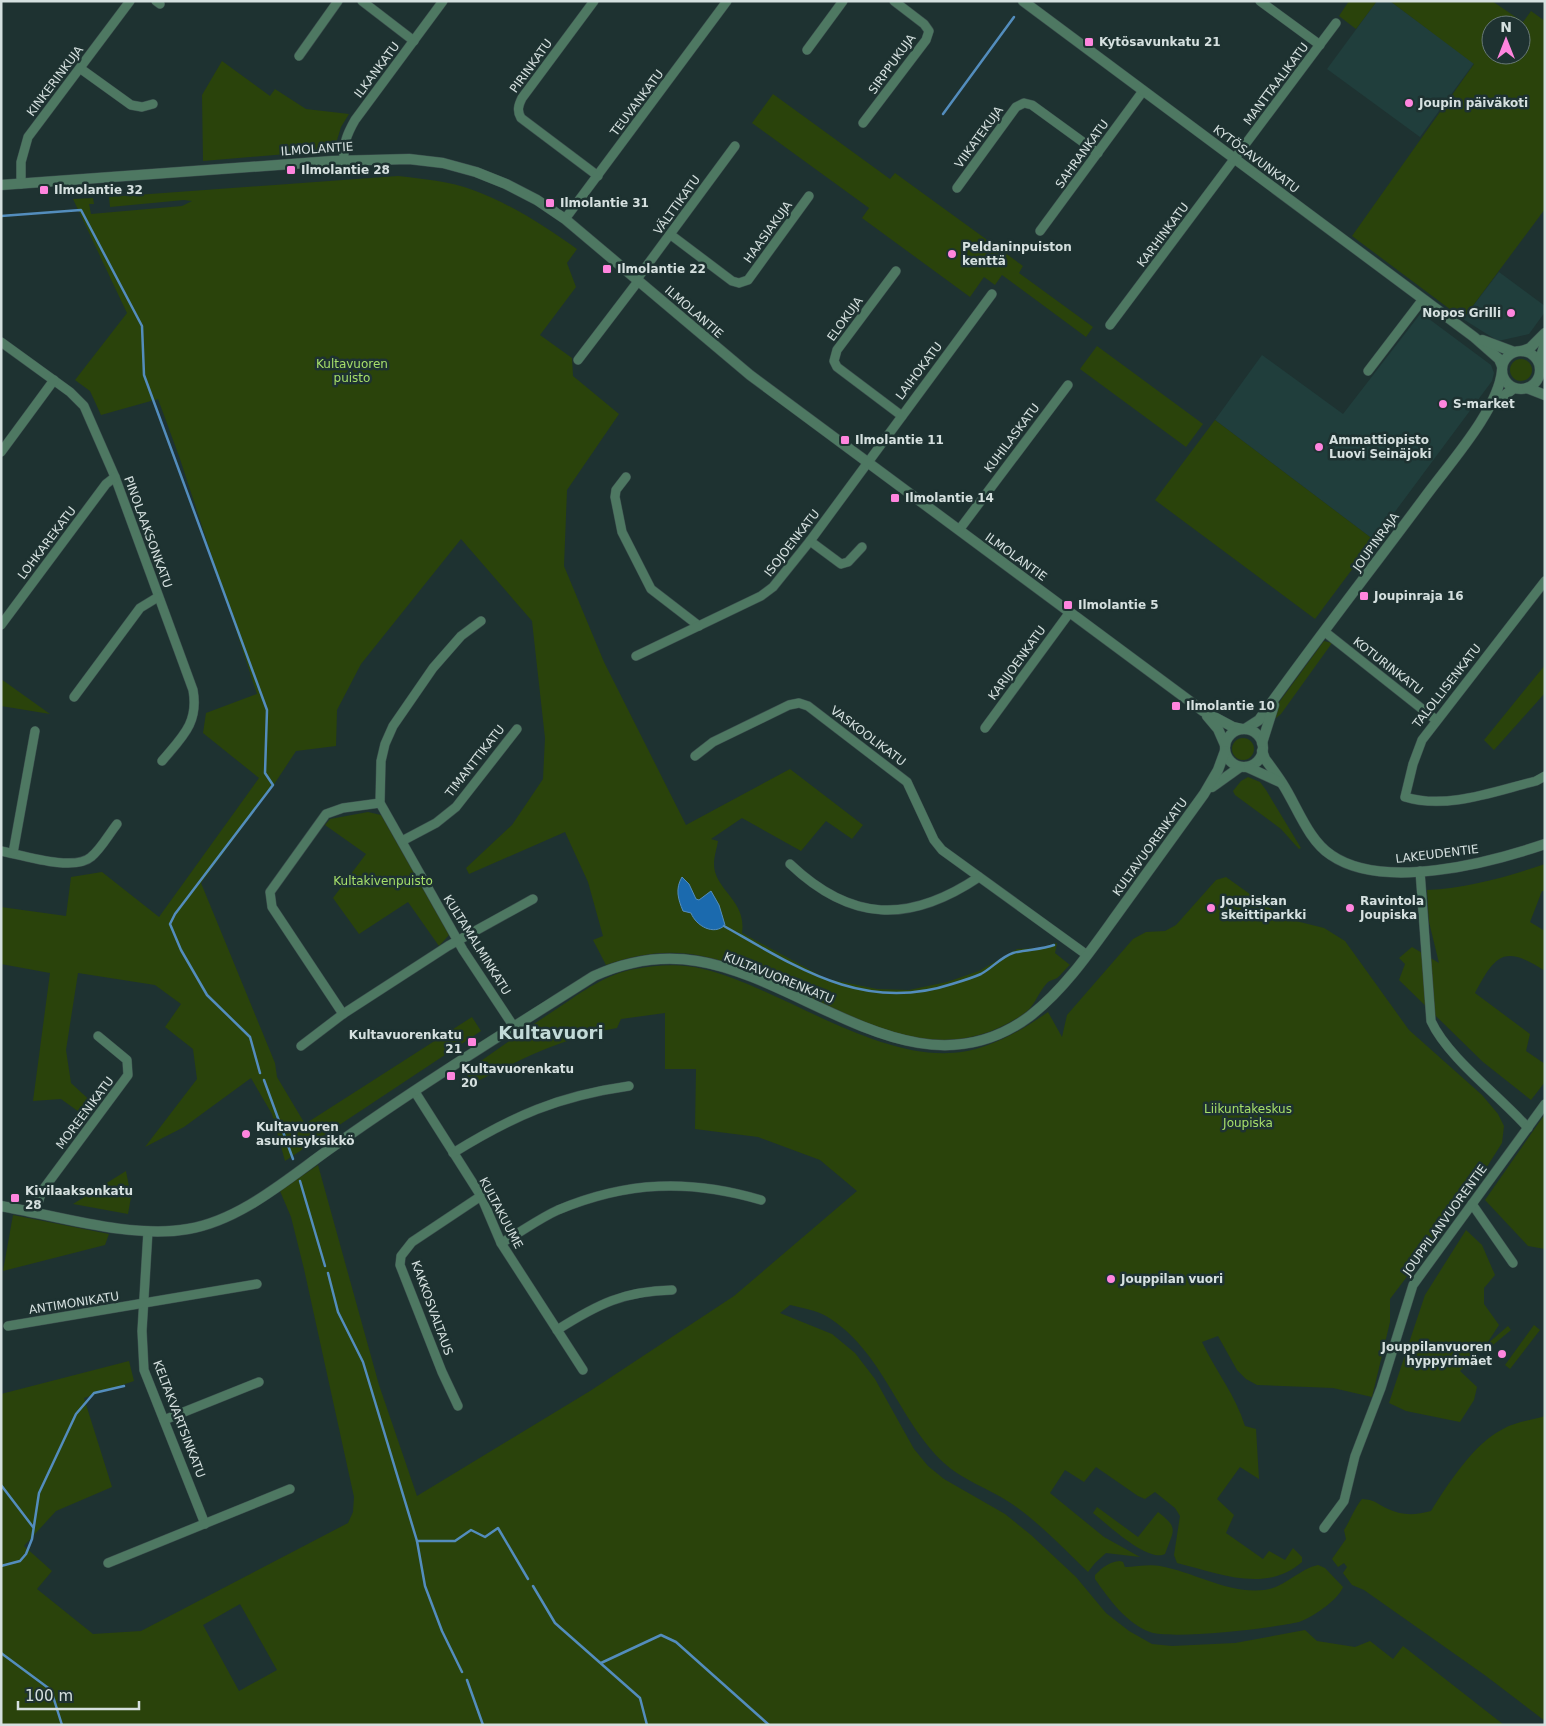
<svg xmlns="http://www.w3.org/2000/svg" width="1546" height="1726" viewBox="0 0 1546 1726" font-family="'DejaVu Sans',sans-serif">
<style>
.built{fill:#203e3c}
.green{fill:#2a430b;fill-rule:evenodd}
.water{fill:#1b6aae;stroke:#538dbd}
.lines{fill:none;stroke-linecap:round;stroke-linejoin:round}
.stream{stroke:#538dbd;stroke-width:2.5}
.minor-casing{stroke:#3b4e4d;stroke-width:10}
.tertiary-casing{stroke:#3b4e4d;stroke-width:11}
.minor{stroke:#4e7862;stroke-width:9}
.tertiary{stroke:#4e7862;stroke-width:10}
.poi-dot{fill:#ff85de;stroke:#1e3231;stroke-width:2}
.labels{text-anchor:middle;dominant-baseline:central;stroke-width:5;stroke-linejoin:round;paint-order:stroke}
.poi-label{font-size:12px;font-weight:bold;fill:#d5e0df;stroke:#1e3231;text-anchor:start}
.street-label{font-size:12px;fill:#d5e0df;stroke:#1e3231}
.park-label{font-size:12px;fill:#a6df6a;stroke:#1e3231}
.district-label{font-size:18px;font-weight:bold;fill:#c2dad7;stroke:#1e3231}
</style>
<rect width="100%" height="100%" fill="#1e3231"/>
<g class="built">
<path d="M1377,1h13l84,62 -54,74 -93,-68z"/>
<path d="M1499,272l46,34v6l-16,22 -31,7 -35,-22z"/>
<path d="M1421,313l70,52 3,8 -2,8 -118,159 -159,-120 47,-65 81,59z"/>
</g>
<g class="green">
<path d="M1349,1h28l-21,28 -17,-13z"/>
<path d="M1390,1h102l31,21 8,-11 14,10v188l-82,110 -111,-83 122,-172zM1491,25h30v30h-30z"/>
<path d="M222,61l48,35 5,-7 31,20 43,5 -8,13 -7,23 -131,11 -1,-66z"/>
<path d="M773,94l117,85 5,-6 128,93 -4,7 74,54 -7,10 -84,-62 -7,10 -11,-8 -14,20 -108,-79 7,-10 -117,-85z"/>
<path d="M398,176c25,3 52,5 75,14 38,14 71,36 104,59l-10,14 9,24 -36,48 32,23 1,18 46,38 -52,76 -3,76 40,96 82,163 104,-56 73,56 -11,14 -26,-18 -25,30 -59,-33 -31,21 7,2c-1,7 -4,15 -4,23 0,26 33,36 28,69l85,46 50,10 32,1 38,-8 32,-11 38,-22 22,-1 18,-5 -2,10 15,12c-4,3 -9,10 -13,13 -4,2 -7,2 -10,5 -10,11 -12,24 -25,32 -111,74 -213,-38 -320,-59 -33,-7 -65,-2 -96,9l-13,-25 10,-4 -15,-54 -23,-50 -96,42 -3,-6 46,-43 31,-46 2,-41 -13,-117 -71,-82 -100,125 -24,46 -1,36 -40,5 -23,35 -72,97 74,180 2,14 28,47 167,-107 9,14 -196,130 -13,-47 -21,-36 -67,49 -39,20 52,-68 -4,-30 -28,-22 16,-23 -26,-19 -77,-12 -12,77 5,33 25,23 -10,11 -25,-18 -28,2 17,-128 -49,-9v-57l65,9 5,-39 31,-5 57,45 100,-139 -56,-45 3,-20 51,-19 -77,-235 -22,-60 -57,16 -11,-24 -15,-11 52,-67 -54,-114 20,-1 1,6h-5l2,10 91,-8 10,-5 -8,-1 -74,7 -1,-10z"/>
<path d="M1097,346l106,78 -17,23 -106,-78z"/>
<circle cx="1521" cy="370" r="11"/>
<path d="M1215,420l159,120 -59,79 -160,-119z"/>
<path d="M1324,641l8,2 -51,71 -10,8 9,-21z"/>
<path d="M1545,665v28l-51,57 -10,-10z"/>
<path d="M1,679l49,35 -49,-8z"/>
<circle cx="1243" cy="749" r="11"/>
<path d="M1248,777l12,5 6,8 35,58 -2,1 -18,-20 -46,-34 -2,-4 8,-10z"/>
<path d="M368,812l13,3 64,113 4,7 -10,11 -31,-44 -49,32 -26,-36 33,-44 -41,-29 5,-6z"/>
<path d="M1545,864v27h-3l-12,31 15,9v40c-40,-26 -49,-18 -70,22l55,41 -4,17 19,13v18l-14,18 -48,-38 -84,-82 6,-16 -6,-6 13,-11 27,16 -10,-41 -2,-32c41,-2 79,-13 118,-26z"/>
<path d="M1226,877l42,30 24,13 32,8 21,13 64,89 73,65 16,19 6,12 -2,17 -31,49 -81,107v23l-18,75 -39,-9 -76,-3 -11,-6 -9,-9 -19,-34 -16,6c13,28 34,54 43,84l11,3 3,50 -19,-12 -23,32 17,16 -8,18 37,26 6,-8 16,9 8,-12 9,9v5c-36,32 -84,11 -125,1l-3,-8 6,-39 -5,-8 -20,-16 -10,7 -7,-3 -42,-29 -12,15 -19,-12 -15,23 54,44 36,20 -34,-4 -11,10 -7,9c-25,-24 -50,-51 -79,-70 -21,-14 -47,-22 -65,-39 -47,-44 -61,-113 -118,-147 -10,-6 -24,-8 -36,-11l-10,8 52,21 23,19 20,26 39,70 14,17 16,13 61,35 26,21 45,42 30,36 23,18 23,13 20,2 63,-3 70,-13 12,11 38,6 15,-6 23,18 10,-13 101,79h-1503v-331l128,-33 5,20 -50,17 28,89 -56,24 -32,35 28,25 -15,18 56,45 48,-3 207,-108 5,-11 1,-15 -50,-228 -13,-52 -11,-26 38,-26 61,220 38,111 173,-105 144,-95 123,-105 -37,-31 -62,-23 -63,-8 1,-60h-31v-56l-44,6 -4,9c-53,9 -98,32 -145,56l-7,-12c31,-22 61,-43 93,-64 24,-16 48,-34 77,-39 22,-4 46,-6 68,0 85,20 194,110 282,77 23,-8 43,-20 63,-34l14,25 5,-22 66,-76 13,-7 19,-1 11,-6 40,-45zM240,1604l37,66 -38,21 -36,-66z"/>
<path d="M1545,1114v135l-17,-3 -43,-46z"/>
<path d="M126,1171l5,26 -3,17 -55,-10z"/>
<path d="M13,1215l96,19 -4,11 -102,26z"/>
<path d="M1466,1230l16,15 13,30 -11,13v16l15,21 -13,20 22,-19 3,4 -24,20 -3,-3 -24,24 17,16 -3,13 -14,22 -54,-11 -17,-8 36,-108z"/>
<path d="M1534,1325l6,5 -30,39 -5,-4z"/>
<path d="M1545,1416v305l-59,-45 -122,-86 -12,-5 -9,-12 4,-6 -3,-4 -6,4 -6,-8 14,-20 -2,-9c7,-11 10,-21 18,-31 14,1 15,5 26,10 15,7 28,6 43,2 17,-27 43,-68 72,-82 12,-7 29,-9 42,-13z"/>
<path d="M1097,1507l41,30 20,-25c22,17 15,18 7,42 -17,9 -58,-30 -72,-41z"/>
<path d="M1120,1561l3,1 2,5c11,0 24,-3 35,-1 34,6 68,28 104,24 20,-2 35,-21 54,-25l7,3 18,19c-4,12 -31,31 -44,35 -26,6 -127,18 -149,10 -24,-9 -41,-33 -55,-53v-4c8,-8 14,-13 25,-14z"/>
</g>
<path class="water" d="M682,877l7,7 7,15 3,1 12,-9 8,14 6,20c-11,11 -29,1 -34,-12l-8,-2c-5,-12 -8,-22 -1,-34z"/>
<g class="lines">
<g class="stream">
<path d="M943,114l71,-97"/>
<path d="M1,216l80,-6 61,116 2,49 123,335 -2,63 8,12 -98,129 -5,10 11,26 26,45 43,42 10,36"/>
<path d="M724,926c74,42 140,87 228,58 10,-3 20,-6 29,-10 11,-6 20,-17 32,-21 14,-4 28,-3 41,-8"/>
<path d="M264,1080l29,79"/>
<path d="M300,1181l25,85"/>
<path d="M328,1273l10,39 25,50 54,179 8,45 17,45 20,41"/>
<path d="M1,1485l32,42"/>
<path d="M417,1541h38l16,-11 14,7 13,-9 30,51"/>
<path d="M1,1566l19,-5 6,-7 6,-15 7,-46 37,-79 18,-21 30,-7"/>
<path d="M533,1586l22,37 85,75 7,27"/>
<path d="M1,1653l50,37 11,35"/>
<path d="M601,1663l60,-28 15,7 93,83"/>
<path d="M467,1680l16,45"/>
</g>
<g class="minor-casing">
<g id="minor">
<path d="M156,1l4,3"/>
<path d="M362,1l52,40"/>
<path d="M594,1l-72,97c-4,8 -5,13 -1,20l77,58"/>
<path d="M1260,1l60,44"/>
<path d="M807,50l36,-49"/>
<path d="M299,56l39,-55"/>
<path d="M81,69l50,36 11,2 11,-3"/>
<path d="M863,123l63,-83 3,-9 -5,-7 -30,-23"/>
<path d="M344,160c-1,-16 3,-26 11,-40l88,-119"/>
<path d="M21,184v-22l7,-25 102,-136"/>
<path d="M957,188l59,-81 8,-4 8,2 66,48"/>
<path d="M565,219l162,-218"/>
<path d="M1040,231l103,-140"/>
<path d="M671,235l61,46 7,2 9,-3 61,-84"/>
<path d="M896,271l-59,79 -3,11 3,6 65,49"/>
<path d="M637,279l98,-133"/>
<path d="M1110,325l226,-302"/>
<path d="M1,342l69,50 14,14 31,71 78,213c6,33 -11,47 -31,71"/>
<path d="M578,360l61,-80"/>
<path d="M1368,371l55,-72"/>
<path d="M1,452l53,-72"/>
<path d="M626,477l-10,13 -1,7 7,35 29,57 48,37"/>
<path d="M959,530l109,-145"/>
<path d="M810,541l31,23 7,-2 14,-15"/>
<path d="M1545,581l-123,159 -9,24 -8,33c42,13 90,-6 131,-16l9,-5"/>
<path d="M481,621l-20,15 -28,32 -40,58 -8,18 -4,17 -1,42 83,147 51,77"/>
<path d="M1,625l105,-141 9,-7"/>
<path d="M1325,632l111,88"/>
<path d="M636,656l125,-60 12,-9 37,-46 182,-247"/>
<path d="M74,697l66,-89 18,-11"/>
<path d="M985,728l85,-116"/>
<path d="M695,756l18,-14 76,-37 10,-2 9,3 99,76 27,58 8,10 145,105"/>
<path d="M402,841l34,-18 20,-16 61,-78"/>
<path d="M1,851c21,4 73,21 90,6 10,-8 18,-23 26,-33"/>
<path d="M13,853l22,-122"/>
<path d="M790,864c61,58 119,60 189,13"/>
<path d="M1420,871l11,150c17,37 69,75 97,107"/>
<path d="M343,1014l-71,-107 -2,-15 56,-78 17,-6 37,-5"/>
<path d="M301,1046l42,-32 105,-68 85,-47"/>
<path d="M415,1092l66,104 20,47 82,127"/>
<path d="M453,1153c60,-37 105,-57 176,-67"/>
<path d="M1472,1204l41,59"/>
<path d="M35,1212l7,-21 86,-116 -1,-15 -29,-24"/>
<path d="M148,1231l-6,100 2,39 61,154"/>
<path d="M501,1243c19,-10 37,-24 57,-33 69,-29 132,-31 203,-10"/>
<path d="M8,1326l249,-42"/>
<path d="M557,1330c41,-26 67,-39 115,-40"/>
<path d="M458,1406l-16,-34 -42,-107 1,-9 11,-14 69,-46"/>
<path d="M164,1420l95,-38"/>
<path d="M1324,1528l20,-27 11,-45 26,-68 32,-103 132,-181"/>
<path d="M108,1563l182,-74"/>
</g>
</g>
<g class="tertiary-casing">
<g id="tertiary">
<path d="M1023,1l451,336 25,22 3,7"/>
<path d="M1,185l331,-24 77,-2 34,4 33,9 30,12 31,16 28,19 185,156 453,336 30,16 9,2"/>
<path d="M1482,340l32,12"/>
<circle cx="1521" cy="370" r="19"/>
<path d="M1522,351l8,-3 15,-15"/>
<path d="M1539,363l6,-20"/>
<path d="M1527,388l18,7"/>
<path d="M1492,405l22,-17"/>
<path d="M1207,716l11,13 7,16"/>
<path d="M1245,729l14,-9c54,-76 111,-149 166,-223 24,-33 73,-87 77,-126"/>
<circle cx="1244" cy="748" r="19"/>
<path d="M1262,743l12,-38"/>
<path d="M1262,751l3,8c6,8 12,16 17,24 15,23 26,57 49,72 52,36 158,8 214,-11"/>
<path d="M1247,767l33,15"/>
<path d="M1212,787l28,-20"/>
<path d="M1,1206c57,10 131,33 187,23 56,-9 107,-57 153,-88 82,-58 168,-111 253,-165 33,-15 67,-21 103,-15 109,17 221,139 333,55 35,-27 62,-67 88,-103 28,-39 57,-79 86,-119l14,-24 7,-19"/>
</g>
</g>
<use href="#minor" class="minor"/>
<use href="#tertiary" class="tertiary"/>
</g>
<g class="poi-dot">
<rect x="1084" y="37" width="10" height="10" rx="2.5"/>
<circle cx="1409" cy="103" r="5"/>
<rect x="286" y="165" width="10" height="10" rx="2.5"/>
<rect x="39" y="185" width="10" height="10" rx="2.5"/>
<rect x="545" y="198" width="10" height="10" rx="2.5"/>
<circle cx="952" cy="254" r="5"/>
<rect x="602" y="264" width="10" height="10" rx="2.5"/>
<circle cx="1511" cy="313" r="5"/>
<circle cx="1443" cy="404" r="5"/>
<rect x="840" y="435" width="10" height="10" rx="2.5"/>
<circle cx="1319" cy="447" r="5"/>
<rect x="890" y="493" width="10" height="10" rx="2.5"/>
<rect x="1359" y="591" width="10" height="10" rx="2.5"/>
<rect x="1063" y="600" width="10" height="10" rx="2.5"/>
<rect x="1171" y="701" width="10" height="10" rx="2.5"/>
<circle cx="1211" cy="908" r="5"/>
<circle cx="1350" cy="908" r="5"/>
<rect x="467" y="1037" width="10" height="10" rx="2.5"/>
<rect x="446" y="1071" width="10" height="10" rx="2.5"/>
<circle cx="246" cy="1134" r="5"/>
<rect x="10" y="1193" width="10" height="10" rx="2.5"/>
<circle cx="1111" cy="1279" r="5"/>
<circle cx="1502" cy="1354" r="5"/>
</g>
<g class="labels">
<g class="poi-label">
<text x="1099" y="42">Kytösavunkatu 21</text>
<text x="1419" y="103">Joupin päiväkoti</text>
<text x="301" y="170">Ilmolantie 28</text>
<text x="54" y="190">Ilmolantie 32</text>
<text x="560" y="203">Ilmolantie 31</text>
<text x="962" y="247">Peldaninpuiston<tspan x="962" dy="14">kenttä</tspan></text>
<text x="617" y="269">Ilmolantie 22</text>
<text x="1501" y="313" text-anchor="end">Nopos Grilli</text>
<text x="1453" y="404">S-market</text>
<text x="855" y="440">Ilmolantie 11</text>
<text x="1329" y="440">Ammattiopisto<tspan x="1329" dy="14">Luovi Seinäjoki</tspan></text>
<text x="905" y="498">Ilmolantie 14</text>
<text x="1374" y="596">Joupinraja 16</text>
<text x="1078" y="605">Ilmolantie 5</text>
<text x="1186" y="706">Ilmolantie 10</text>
<text x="1221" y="901">Joupiskan<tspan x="1221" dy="14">skeittiparkki</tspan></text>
<text x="1360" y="901">Ravintola<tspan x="1360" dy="14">Joupiska</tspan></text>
<text x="462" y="1035" text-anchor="end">Kultavuorenkatu<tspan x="462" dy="14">21</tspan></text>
<text x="461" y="1069">Kultavuorenkatu<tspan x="461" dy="14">20</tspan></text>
<text x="256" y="1127">Kultavuoren<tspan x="256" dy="14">asumisyksikkö</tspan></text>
<text x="25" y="1191">Kivilaaksonkatu<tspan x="25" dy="14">28</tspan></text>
<text x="1121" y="1279">Jouppilan vuori</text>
<text x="1492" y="1347" text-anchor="end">Jouppilanvuoren<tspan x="1492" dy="14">hyppyrimäet</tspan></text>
</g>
<g class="street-label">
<text transform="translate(892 64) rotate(-54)">SIRPPUKUJA</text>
<text transform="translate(531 66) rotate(-54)">PIRINKATU</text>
<text transform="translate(377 70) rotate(-53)">ILKANKATU</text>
<text transform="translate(55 81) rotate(-53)">KINKERINKUJA</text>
<text transform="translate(1276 84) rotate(-53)">MANTTAALIKATU</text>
<text transform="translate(637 103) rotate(-53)">TEUVANKATU</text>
<text transform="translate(979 137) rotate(-54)">VIIKATEKUJA</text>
<text transform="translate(317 149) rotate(-4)">ILMOLANTIE</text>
<text transform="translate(1082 154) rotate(-54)">SAHRANKATU</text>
<text transform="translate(1256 159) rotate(37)">KYTÖSAVUNKATU</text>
<text transform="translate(677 205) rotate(-54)">VÄLTTIKATU</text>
<text transform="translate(768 232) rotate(-54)">HAASIAKUJA</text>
<text transform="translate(1163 235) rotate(-53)">KARHINKATU</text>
<text transform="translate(694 312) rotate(41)">ILMOLANTIE</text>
<text transform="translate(845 319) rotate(-54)">ELOKUJA</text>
<text transform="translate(919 371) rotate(-53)">LAIHOKATU</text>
<text transform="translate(1012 438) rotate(-53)">KUHILASKATU</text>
<text transform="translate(148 532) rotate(70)">PINOLAAKSONKATU</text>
<text transform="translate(1376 542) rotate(-54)">JOUPINRAJA</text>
<text transform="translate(47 543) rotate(-53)">LOHKAREKATU</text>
<text transform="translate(792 543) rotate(-52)">ISOJOENKATU</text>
<text transform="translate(1016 557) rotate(36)">ILMOLANTIE</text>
<text transform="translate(1017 663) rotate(-54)">KARIJOENKATU</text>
<text transform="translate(1388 666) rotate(38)">KOTURINKATU</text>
<text transform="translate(1447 686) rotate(-52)">TALOLLISENKATU</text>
<text transform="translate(868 736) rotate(37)">VASKOOLIKATU</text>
<text transform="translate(475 761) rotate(-52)">TIMANTTIKATU</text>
<text transform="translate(1150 847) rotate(-54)">KULTAVUORENKATU</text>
<text transform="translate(1437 854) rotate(-7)">LAKEUDENTIE</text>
<text transform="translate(477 945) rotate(58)">KULTAMALMINKATU</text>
<text transform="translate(779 978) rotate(22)">KULTAVUORENKATU</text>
<text transform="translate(85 1113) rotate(-53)">MOREENIKATU</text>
<text transform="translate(501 1213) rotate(62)">KULTAKUUME</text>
<text transform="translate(1445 1220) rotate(-54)">JOUPPILANVUORENTIE</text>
<text transform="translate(74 1303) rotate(-9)">ANTIMONIKATU</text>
<text transform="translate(432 1308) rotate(70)">KAKKOSVALTAUS</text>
<text transform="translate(179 1419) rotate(69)">KELTAKVARTSINKATU</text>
</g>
<g class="park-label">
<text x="352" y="364">Kultavuoren<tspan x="352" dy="14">puisto</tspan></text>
<text x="383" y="881">Kultakivenpuisto</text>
<text x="1248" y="1109">Liikuntakeskus<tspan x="1248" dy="14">Joupiska</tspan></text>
</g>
<g class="district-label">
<text x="551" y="1032">Kultavuori</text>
</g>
</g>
<rect width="1546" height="1726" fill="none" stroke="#d5e0df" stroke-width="5"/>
<g transform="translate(1506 40)"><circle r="24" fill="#1e3231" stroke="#677877"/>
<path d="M0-4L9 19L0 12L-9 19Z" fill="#ff85de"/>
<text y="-8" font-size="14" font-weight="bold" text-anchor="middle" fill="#d5e0df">N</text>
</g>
<path d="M18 1701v8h121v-8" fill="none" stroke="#d5e0df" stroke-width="2.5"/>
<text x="25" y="1701" font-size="15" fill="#d5e0df" stroke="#1e3231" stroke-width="4" paint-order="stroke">100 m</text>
</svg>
